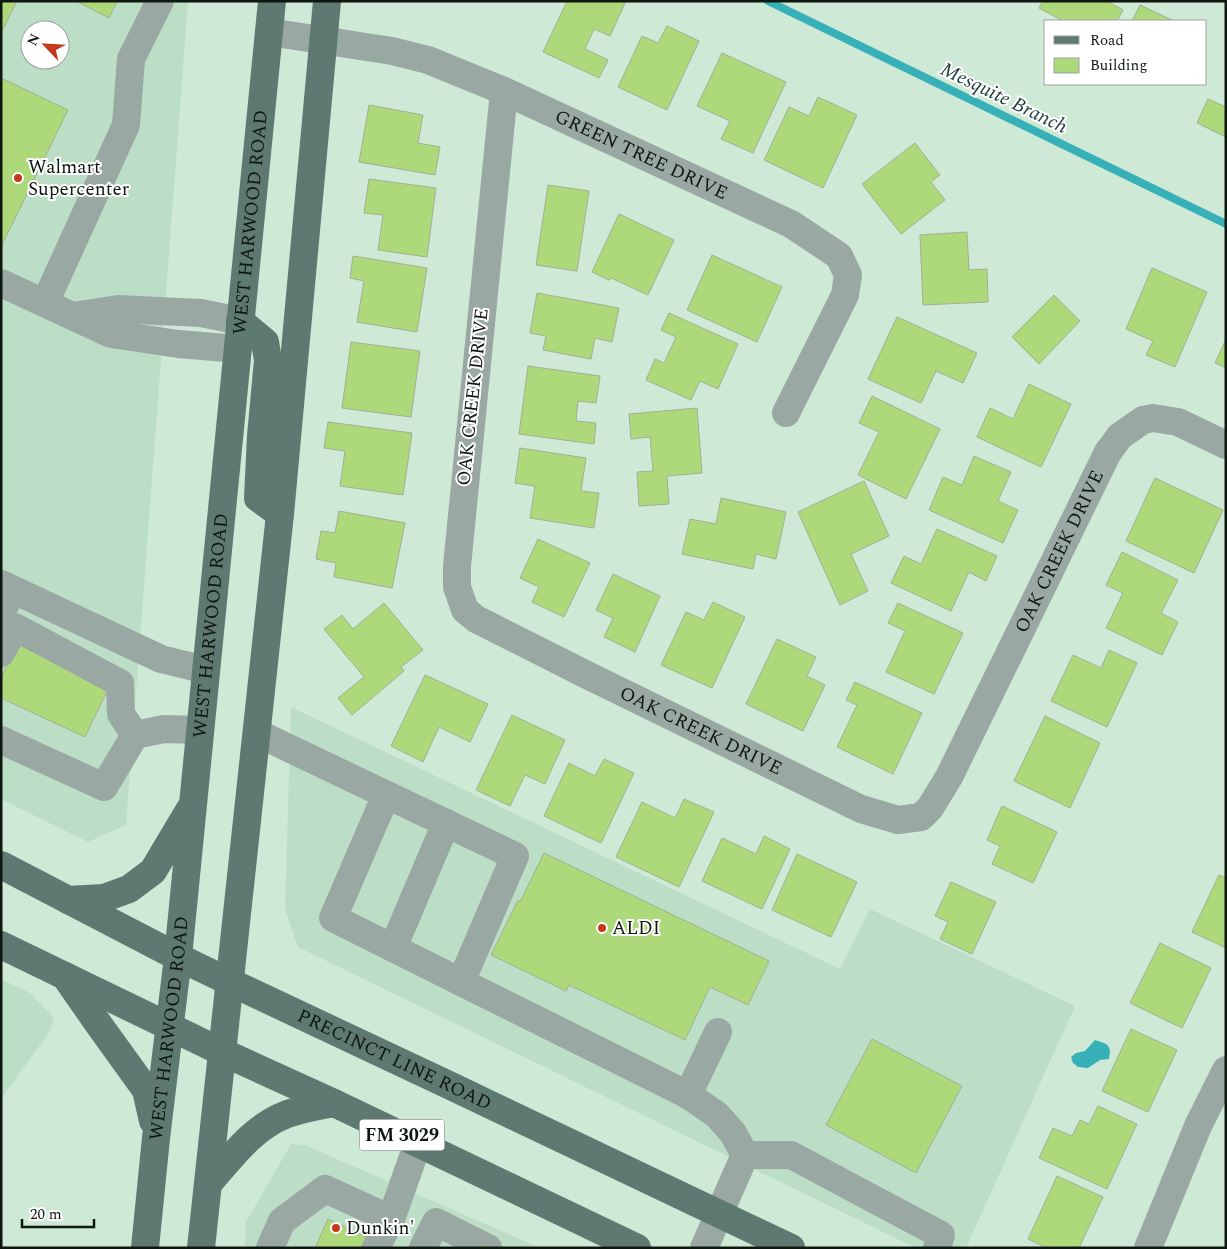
<svg xmlns="http://www.w3.org/2000/svg" width="1227" height="1249" viewBox="0 0 1227 1249" font-family="Spectral,serif">
<style>
.built{fill:#bddec6;fill-rule:evenodd}
.water{fill:#37b0b7}
.lines{fill:none;stroke-linecap:round;stroke-linejoin:round}
.stream{stroke:#37b0b7;stroke-width:8}
.building{fill:#aed97b;stroke:#a2af95}
.minor{stroke:#9aa8a4;stroke-width:28}
.major{stroke:#5e7972;stroke-width:28}
.poi-dot{fill:#c53a1e;stroke:#fff;stroke-width:2}
.labels{text-anchor:middle;dominant-baseline:central;stroke-width:4;stroke-linejoin:round;paint-order:stroke}
.shield{fill:#fff;stroke:#565d58;stroke-width:1}
.shield-label{font-size:18px;font-weight:bold;fill:#0e1710}
.street-label{font-size:19px;fill:#0e1710;stroke:#fff}
.poi-label{font-size:19px;fill:#0e1710;stroke:#fff;text-anchor:start}
.water-label{font-size:20px;font-style:italic;fill:#233d3f;stroke:#fff}
</style>
<rect width="100%" height="100%" fill="#cee9d5"/>
<g class="built">
<path d="M1,1h187l-62,824 -38,17 -87,-43zM30,30h30v30h-30z"/>
<path d="M291,707l549,262 30,-60 205,97 -109,242h-50l-618,-301 -13,-37z"/>
<path d="M1,979l29,14 24,24 -4,14 -49,68z"/>
<path d="M291,1144l14,1 235,103h-295l1,-26z"/>
</g>
<path class="water" d="M1095,1040c13,4 17,5 14,19l-9,1 -12,8 -10,-1 -5,-4 -2,-6 5,-4 9,-2z"/>
<g class="lines">
<path class="stream" d="M768,1l458,223"/>
</g>
<g class="building">
<path d="M1,1h16l-16,32z"/>
<path d="M76,1h41l-8,17z"/>
<path d="M567,1h59l-16,35 -16,-7 -9,20 23,11 -9,18 -56,-26z"/>
<path d="M1043,1h64l16,9 -6,11h-54l-24,-13z"/>
<path d="M1140,5l34,16h-42z"/>
<path d="M667,26l32,15 -32,69 -49,-23 24,-51 16,7z"/>
<path d="M722,53l64,29 -33,71 -32,-14 9,-18 -33,-15z"/>
<path d="M1,78l67,32 -67,137z"/>
<path d="M818,97l39,18 -34,73 -59,-28 25,-53 20,9z"/>
<path d="M1208,99l18,8v30l-29,-14z"/>
<path d="M369,105l54,10 -5,28 22,4 -5,28 -76,-13z"/>
<path d="M915,143l25,32 -9,7 14,18 -44,34 -39,-50z"/>
<path d="M369,179l67,9 -9,69 -49,-7 5,-35 -19,-2z"/>
<path d="M548,185l41,6 -12,80 -41,-6z"/>
<path d="M619,214l55,26 -26,55 -37,-17 -2,2 -17,-8z"/>
<path d="M967,232l2,38 18,-1 1,33 -65,3 -3,-70z"/>
<path d="M712,255l70,32 -25,55 -70,-32z"/>
<path d="M353,256l74,12 -10,64 -60,-10 7,-41 -14,-3z"/>
<path d="M1152,268l55,24 -32,75 -29,-12 7,-14 -27,-12z"/>
<path d="M537,293l82,15 -7,34 -17,-4 -4,21 -48,-9 3,-14 -16,-3z"/>
<path d="M1054,295l26,26 -41,43 -27,-27z"/>
<path d="M669,313l69,31 -20,45 -18,-8 -9,19 -45,-20 9,-21 9,4 12,-26 -15,-7z"/>
<path d="M897,317l80,36 -14,30 -27,-12 -15,32 -53,-24z"/>
<path d="M1226,339v29l-11,-5z"/>
<path d="M351,342l69,9 -9,66 -69,-9z"/>
<path d="M528,366l72,10 -4,27 -18,-2 -2,20 20,2 -2,21 -75,-10z"/>
<path d="M1029,384l42,20 -30,63 -64,-30 13,-29 23,11z"/>
<path d="M872,396l68,33 -34,70 -48,-24 21,-43 -20,-9z"/>
<path d="M697,408l5,65 -35,3 2,28 -30,2 -2,-34 16,-1 -3,-34 -19,2 -2,-25z"/>
<path d="M328,422l84,11 -9,62 -63,-9 5,-35 -21,-3z"/>
<path d="M520,448l66,10 -5,33 18,2 -5,35 -64,-10 5,-32 -20,-3z"/>
<path d="M974,456l37,16 -13,29 20,9 -15,33 -74,-33 14,-33 19,8z"/>
<path d="M1155,478l68,32 -29,63 -68,-32z"/>
<path d="M864,481l25,55 -38,18 17,37 -28,14 -42,-93z"/>
<path d="M721,498l65,14 -10,47 -20,-5 -3,15 -71,-15 8,-35 26,5z"/>
<path d="M339,511l66,12 -13,65 -58,-11 2,-14 -20,-4 5,-28 14,2z"/>
<path d="M937,529l60,27 -11,25 -17,-9 -18,39 -60,-28 13,-27 17,8z"/>
<path d="M538,539l52,24 -26,54 -32,-15 7,-15 -19,-9z"/>
<path d="M1122,552l56,28 -17,33 17,9 -16,33 -56,-27 17,-35 -17,-8z"/>
<path d="M613,574l47,22 -25,56 -31,-15 9,-19 -17,-8z"/>
<path d="M713,602l32,15 -33,71 -51,-23 25,-53 18,8z"/>
<path d="M384,603l39,47 -22,17 3,4 -52,44 -14,-17 26,-21 -40,-48 18,-14 11,14z"/>
<path d="M898,603l65,30 -29,61 -48,-22 19,-41 -17,-8z"/>
<path d="M777,639l39,18 -9,19 18,9 -22,46 -57,-27z"/>
<path d="M17,644l92,43 -24,50 -84,-39v-20z"/>
<path d="M1109,650l28,13 -30,64 -56,-26 22,-46 28,13z"/>
<path d="M425,675l63,29 -18,38 -31,-15 -16,35 -32,-16z"/>
<path d="M855,682l67,31 -29,61 -56,-27 20,-42 -11,-5z"/>
<path d="M512,715l53,25 -20,44 -20,-9 -15,31 -34,-16z"/>
<path d="M1045,716l55,27 -30,65 -56,-27z"/>
<path d="M604,759l30,14 -33,70 -57,-27 25,-53 26,13z"/>
<path d="M684,799l30,13 -35,75 -63,-30 26,-55 33,16z"/>
<path d="M1002,806l55,26 -24,51 -41,-19 8,-18 -13,-6z"/>
<path d="M764,836l26,13 -28,60 -60,-28 20,-43 34,16z"/>
<path d="M544,853l225,108 -21,44 -38,-18 -25,53 -116,-55 -3,6 -75,-36 27,-55 2,2z"/>
<path d="M797,854l60,28 -26,55 -59,-27z"/>
<path d="M1219,875l7,3v70l-34,-16z"/>
<path d="M951,882l45,20 -24,52 -32,-15 8,-17 -13,-6z"/>
<path d="M1160,943l51,25 -29,60 -52,-25z"/>
<path d="M1131,1029l46,21 -29,62 -46,-21z"/>
<path d="M872,1039l90,47 -46,87 -90,-48z"/>
<path d="M1098,1106l39,18 -30,65 -68,-31 14,-30 19,8 8,-16 9,4z"/>
<path d="M1057,1176l46,21 -24,51h-32l-19,-9z"/>
<path d="M328,1219l38,18 -5,11h-46z"/>
</g>
<g class="lines">
<g class="minor">
<path id="s1" d="M269,32l123,19 36,9 76,31 287,133 48,32 9,19 -3,20 -59,118"/>
<path id="s2" d="M504,91l-47,475v21l8,23 11,9 109,55 276,135 37,11 23,-3 9,-9 19,-31 159,-325 12,-16 23,-16 10,-2 25,4 48,23"/>
<path d="M1,283l110,51 67,10 60,5"/>
<path d="M45,303l81,-178 5,-66 29,-58"/>
<path d="M73,316l45,-7 83,4 39,8"/>
<path d="M1,584l160,75 45,11"/>
<path d="M1,613l12,-23"/>
<path d="M1,653l14,-26 105,56 1,31 14,21"/>
<path d="M257,733l258,123 -54,126 227,113 29,20 16,18 12,22"/>
<path d="M1,740l103,47 31,-52 29,-6 36,1"/>
<path d="M386,795l-53,123 128,64"/>
<path d="M393,948l53,-125"/>
<path d="M688,1095l30,-63"/>
<path d="M745,1155h46l150,80 -4,13"/>
<path d="M270,1248l12,-27 43,-32 66,30"/>
<path d="M376,1248l15,-29 27,-76"/>
<path d="M423,1248l13,-26 52,26"/>
<path d="M704,1248l41,-93"/>
<path d="M1148,1248l50,-122 28,-56"/>
</g>
<g class="major">
<path d="M240,321l25,21 3,18 -7,76 -3,62 22,16"/>
<path id="s3" d="M1,865l177,92 52,25 223,105 338,161"/>
<path d="M68,900l36,-2 25,-9 24,-18 37,-62"/>
<path d="M1,945l221,107 112,51 303,145"/>
<path d="M65,976l32,46 49,68 7,31"/>
<path d="M208,1184c23,-26 44,-56 77,-69 15,-6 34,-9 49,-12"/>
<path id="s4" d="M145,1248l11,-110 22,-181 94,-956"/>
<path d="M201,1248l79,-734 47,-513"/>
</g>
</g>
<g class="poi-dot">
<circle cx="18" cy="178" r="5"/>
<circle cx="602" cy="928" r="5"/>
<circle cx="336" cy="1228" r="5"/>
</g>
<g class="labels">
<rect class="shield" x="359.5" y="1119.5" width="85" height="31" rx="4"/>
<g class="shield-label">
<text x="402" y="1135">FM 3029</text>
</g>
<g class="street-label">
<text stroke="none"><textPath href="#s1" startOffset="395">GREEN TREE DRIVE</textPath></text>
<text stroke="none"><textPath href="#s4" startOffset="1031">WEST HARWOOD ROAD</textPath></text>
<text transform="translate(473 397) rotate(-84)">OAK CREEK DRIVE</text>
<text stroke="none"><textPath href="#s2" startOffset="1328">OAK CREEK DRIVE</textPath></text>
<text stroke="none"><textPath href="#s4" startOffset="626">WEST HARWOOD ROAD</textPath></text>
<text stroke="none"><textPath href="#s2" startOffset="788">OAK CREEK DRIVE</textPath></text>
<text stroke="none"><textPath href="#s4" startOffset="221">WEST HARWOOD ROAD</textPath></text>
<text stroke="none"><textPath href="#s3" startOffset="439">PRECINCT LINE ROAD</textPath></text>
</g>
<g class="poi-label">
<text x="28" y="167">Walmart<tspan x="28" dy="22">Supercenter</tspan></text>
<text x="612" y="928">ALDI</text>
<text x="346" y="1228">Dunkin'</text>
</g>
<g class="water-label">
<text transform="translate(1004 98) rotate(26)">Mesquite Branch</text>
</g>
</g>
<rect width="1227" height="1249" fill="none" stroke="#0e1710" stroke-width="5"/>
<rect x="1044" y="20" width="162" height="65" fill="#ffffff" stroke="#9fa29f"/>
<rect x="1054" y="36" width="25" height="8" fill="#5e7972" stroke="#9fa29f"/>
<text x="1090" y="45" font-size="15" fill="#0e1710">Road</text>
<rect x="1054" y="58" width="25" height="15" fill="#aed97b" stroke="#9fa29f"/>
<text x="1090" y="70" font-size="15" fill="#0e1710">Building</text>
<g transform="translate(45 45) rotate(295)"><circle r="24" fill="#ffffff" stroke="#9fa29f"/>
<path d="M0-4L9 19L0 12L-9 19Z" fill="#c53a1e"/>
<text y="-8" font-size="14" font-weight="bold" text-anchor="middle" fill="#0e1710">N</text>
</g>
<path d="M22 1219v8h72v-8" fill="none" stroke="#0e1710" stroke-width="2.5"/>
<text x="30" y="1219" font-size="15" fill="#0e1710" stroke="#ffffff" stroke-width="4" paint-order="stroke">20 m</text>
</svg>
